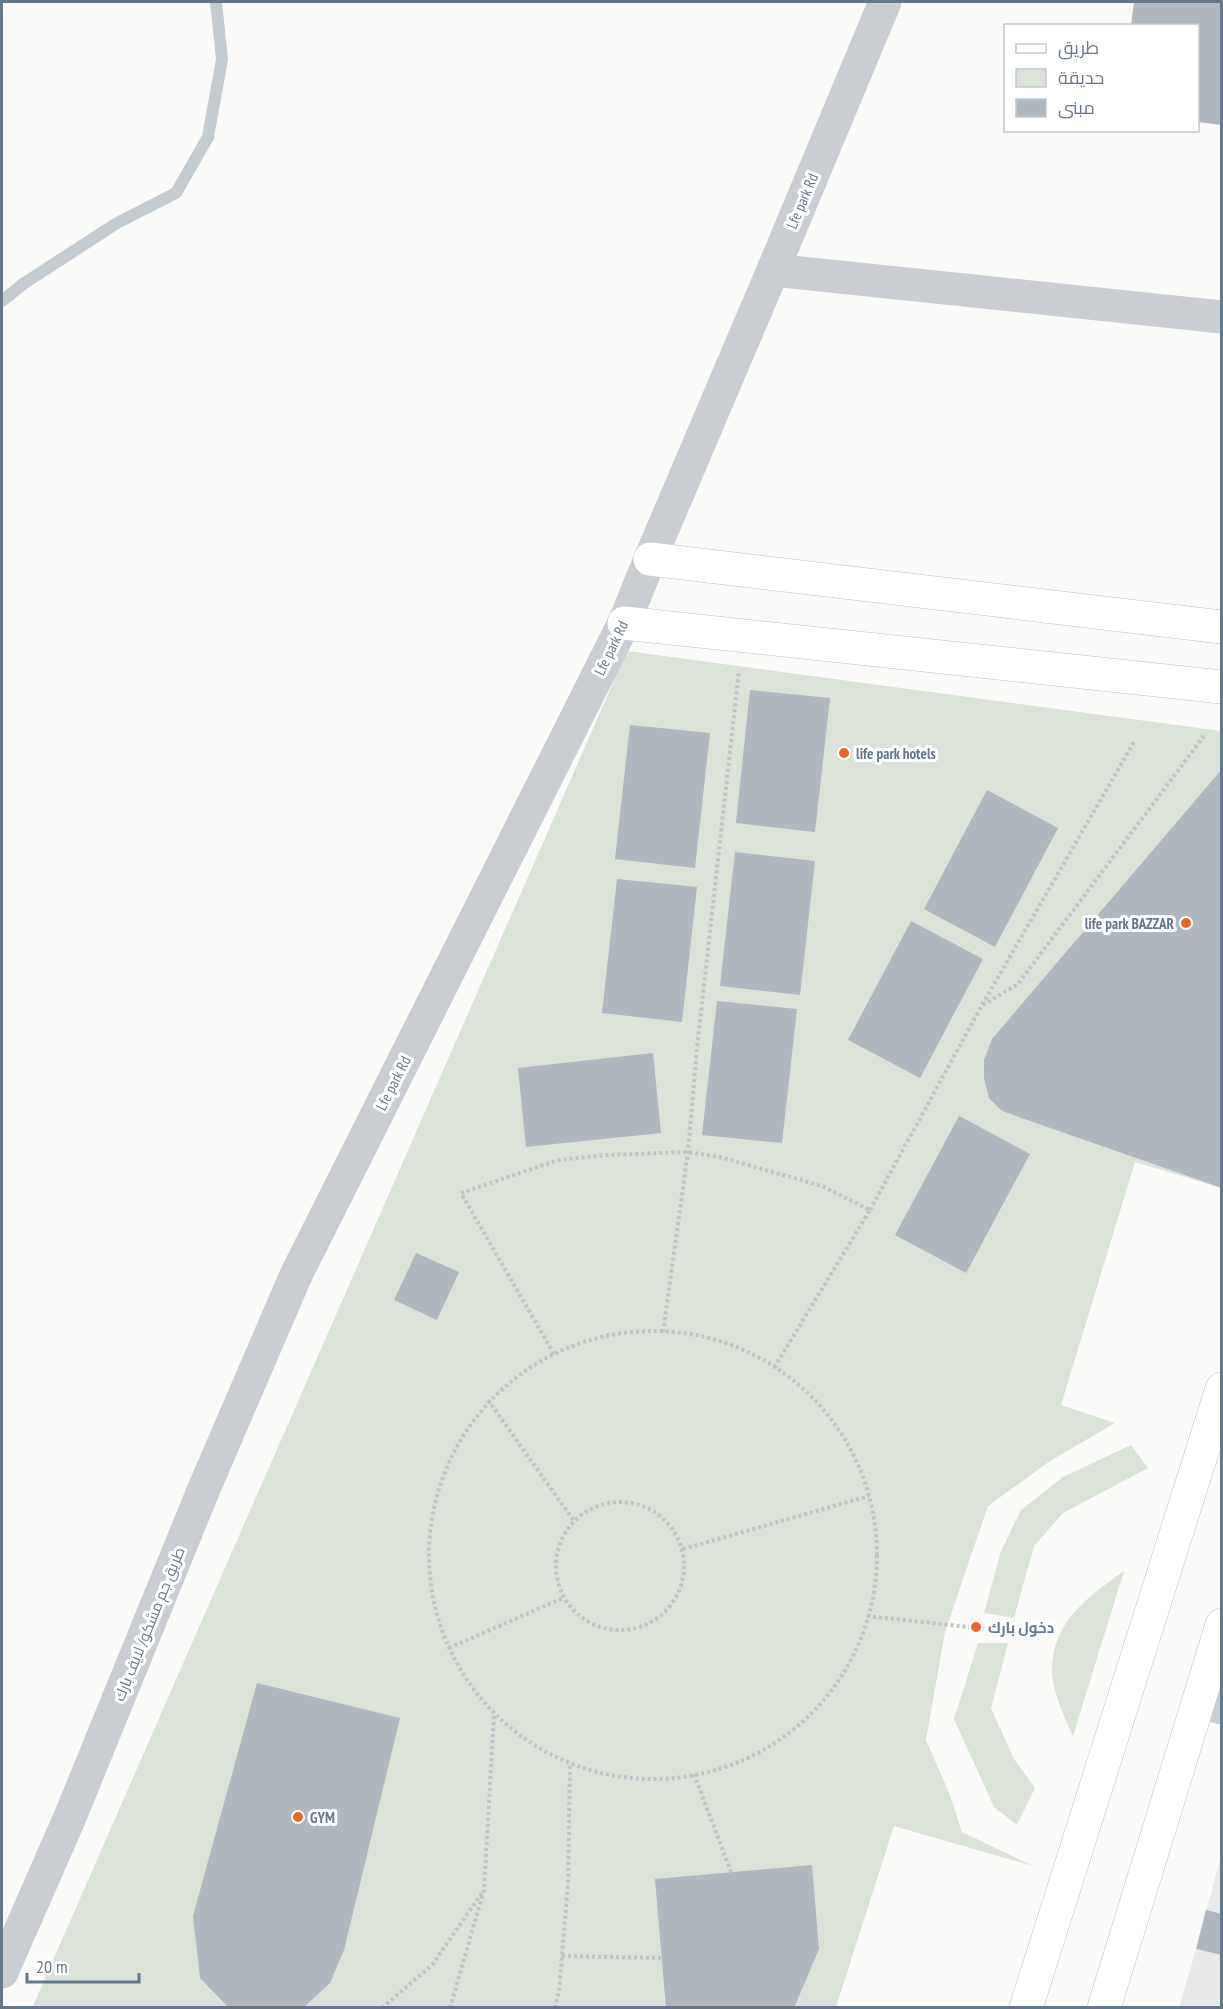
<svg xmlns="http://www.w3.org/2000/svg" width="1223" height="2009" viewBox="0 0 1223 2009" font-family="'PT Sans Narrow',Cairo,sans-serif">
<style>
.built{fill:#e8e9e9}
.green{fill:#dbe2d8}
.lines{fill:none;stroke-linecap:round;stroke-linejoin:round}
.stream{stroke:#c4ccd2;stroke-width:12}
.building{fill:#b0b7bf}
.secondary-casing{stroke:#bcc0c6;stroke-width:34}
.path{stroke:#c1c4c6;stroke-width:4;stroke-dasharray:3 3;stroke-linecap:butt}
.minor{stroke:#cacdd1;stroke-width:33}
.tertiary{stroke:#cacdd1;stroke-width:33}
.secondary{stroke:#fff;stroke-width:33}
.poi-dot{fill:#ee6523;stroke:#fff;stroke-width:2}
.labels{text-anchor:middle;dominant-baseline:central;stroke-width:6;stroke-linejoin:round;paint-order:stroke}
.street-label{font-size:15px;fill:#67778a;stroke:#fff}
.poi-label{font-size:15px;font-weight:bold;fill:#67778a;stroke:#fff;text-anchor:start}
</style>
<rect width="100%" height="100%" fill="#fafaf8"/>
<path class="built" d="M1221,1856v151l-42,1 17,-59z"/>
<g class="green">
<path d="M627,651l594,80v457l-86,-26 -74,243 54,18 -65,38 -62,45 -43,126 -19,108 24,55 12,37 71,34 -139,-40 -58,181 -804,1z"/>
<path d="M1131,1445l17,23 -85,45 -29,33 -20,72 -30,-5 17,-62 20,-41 42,-33z"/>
<path d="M1124,1571l-51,165c-9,-20 -21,-44 -21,-67 1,-48 36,-72 72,-98z"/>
<path d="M978,1643h30l-17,65 23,51 21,29 -18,37 -23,-18 -40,-88z"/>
</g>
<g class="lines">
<path class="stream" d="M2,301l21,-17 94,-61 59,-30 32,-56 14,-78 -6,-57"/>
</g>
<g class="building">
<path d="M1134,2h88v123l-24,-3v-96h-67z"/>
<path d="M750,690l80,8 -15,134 -79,-9z"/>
<path d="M630,725l80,8 -15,135 -80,-9z"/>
<path d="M1222,769v419l-220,-77 -13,-13 -5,-20v-18l8,-21z"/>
<path d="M987,790l71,38 -63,119 -71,-38z"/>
<path d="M735,852l80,9 -15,134 -80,-9z"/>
<path d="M617,879l80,8 -15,135 -80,-9z"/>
<path d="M911,921l72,38 -63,119 -72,-38z"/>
<path d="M717,1001l80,8 -15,134 -80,-8z"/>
<path d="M653,1053l8,80 -135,14 -8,-79z"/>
<path d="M959,1116l71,38 -64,119 -71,-38z"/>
<path d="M416,1253l43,19 -22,48 -43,-20z"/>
<path d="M257,1683l143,35 -56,232 -14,33 -27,25h-74l-29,-30 -7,-62z"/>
<path d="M812,1865l7,84 -25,59h-128l-11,-129z"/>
<path d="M1206,1910l16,4v41l-26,-6z"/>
</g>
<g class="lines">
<g class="secondary-casing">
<g id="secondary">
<path d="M650,559l572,68"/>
<path d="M624,623l598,64"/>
<path d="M1026,2008l196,-619"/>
<path d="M1104,2008l118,-383"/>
</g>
</g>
<g class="path">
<path d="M983,1005l35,-21 186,-248"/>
<path d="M870,1210l112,-205 152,-263"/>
<circle cx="653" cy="1555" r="224"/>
<path d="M663,1332l25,-180 9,-104 42,-377"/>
<path d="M554,1354l-93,-161 97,-33 50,-5 80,-3 32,5 102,29 48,24 -96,158"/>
<path d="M488,1400l86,121"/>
<circle cx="620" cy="1566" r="64"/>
<path d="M683,1549l186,-53"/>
<path d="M867,1616l165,18"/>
<path d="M449,1648l114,-50"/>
<path d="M694,1774l37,98"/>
<path d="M562,1956l100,2"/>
<path d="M382,2008l50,-43 50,-72"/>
<path d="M450,2008l34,-118 10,-175"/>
<path d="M555,2008l4,-17 9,-108 2,-119"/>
</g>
<g class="minor">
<path d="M773,270l449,47"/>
<path d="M650,559l123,-289 112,-268"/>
<path d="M1198,1702l24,6"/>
</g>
<path class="tertiary" d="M2,1972l68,-155 133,-326 93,-216 328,-652 26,-64"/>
<use href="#secondary" class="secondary"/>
</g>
<g class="poi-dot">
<circle cx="844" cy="753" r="6"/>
<circle cx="1186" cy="923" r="6"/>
<circle cx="976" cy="1627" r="6"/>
<circle cx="298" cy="1817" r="6"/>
</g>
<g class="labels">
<g class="street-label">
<text transform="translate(802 201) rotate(-67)">Lfe park Rd</text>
<text transform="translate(611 648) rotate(-64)">Lfe park Rd</text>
<text transform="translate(393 1083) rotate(-63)">Lfe park Rd</text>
<text transform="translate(149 1624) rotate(-68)">طريق جم مشكو/ لايف بارك</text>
</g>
<g class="poi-label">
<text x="856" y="753">life park hotels</text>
<text x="1174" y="923" text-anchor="end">life park BAZZAR</text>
<text x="988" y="1627">دخول بارك</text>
<text x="310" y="1817">GYM</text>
</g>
</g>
<rect width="1223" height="2009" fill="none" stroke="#67778a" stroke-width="6"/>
<rect x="1004" y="24" width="195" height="108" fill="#ffffff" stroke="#c2c9d0" stroke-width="1.5"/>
<rect x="1016" y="44" width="30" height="9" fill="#ffffff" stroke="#c2c9d0" stroke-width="1.5"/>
<text x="1058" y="54" font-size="18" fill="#67778a">طريق</text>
<rect x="1016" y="69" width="30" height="18" fill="#dbe2d8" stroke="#c2c9d0" stroke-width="1.5"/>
<text x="1058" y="84" font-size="18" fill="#67778a">حديقة</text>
<rect x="1016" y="99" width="30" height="18" fill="#b0b7bf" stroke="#c2c9d0" stroke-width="1.5"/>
<text x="1058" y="114" font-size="18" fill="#67778a">مبنى</text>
<path d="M27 1973v9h112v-9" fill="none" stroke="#67778a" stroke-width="3"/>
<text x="36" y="1973" font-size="18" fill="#67778a" stroke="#ffffff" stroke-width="4.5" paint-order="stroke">20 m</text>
</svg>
